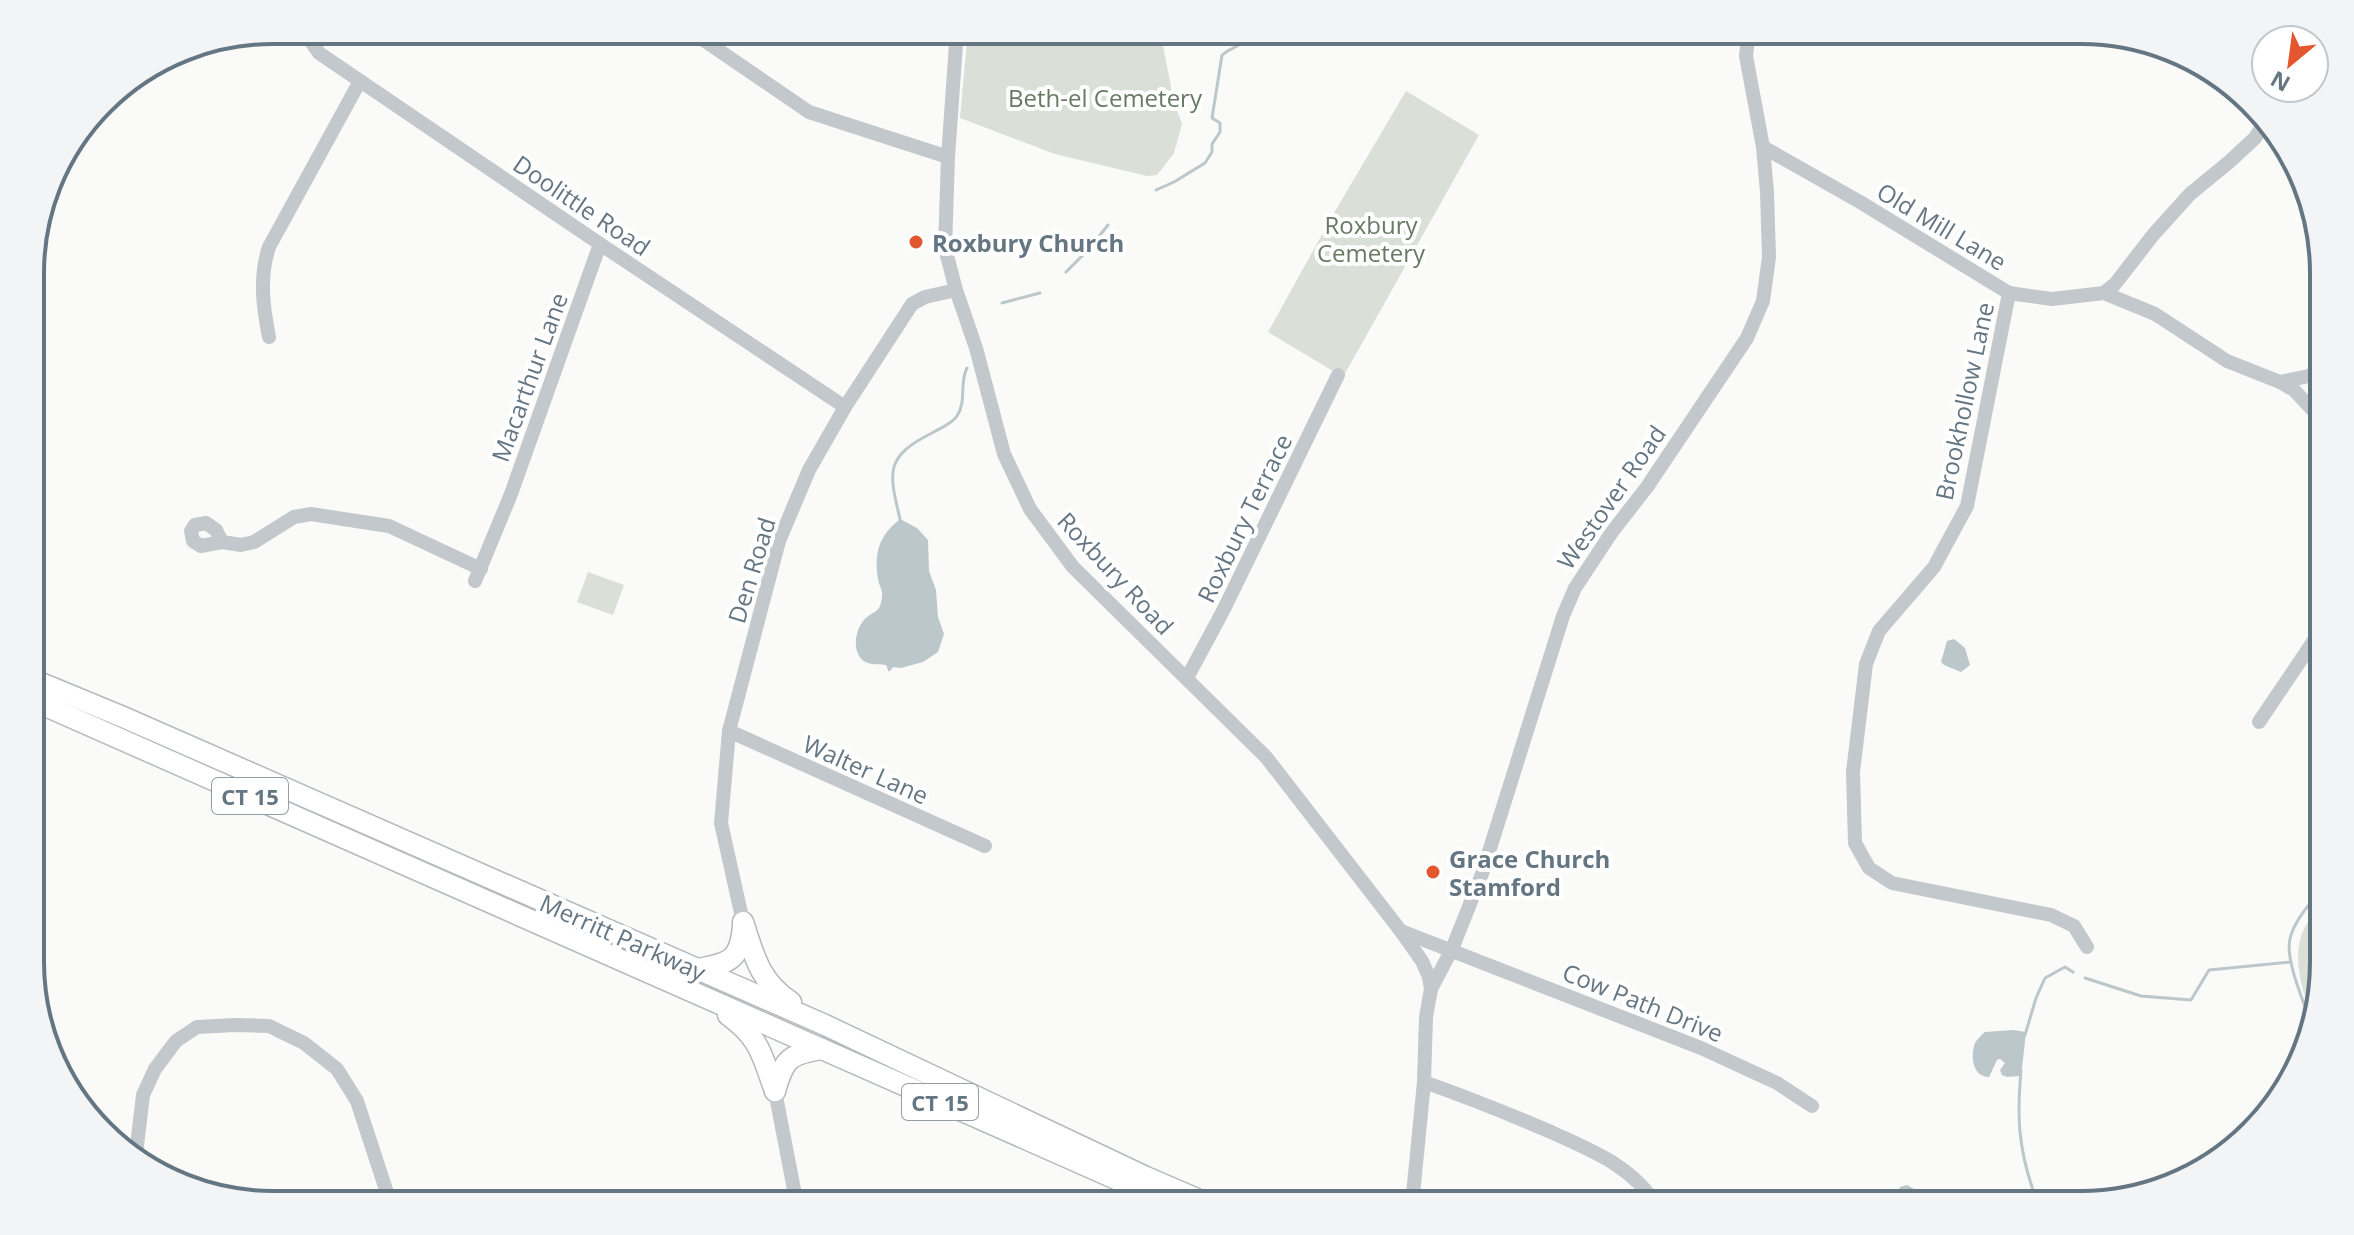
<svg xmlns="http://www.w3.org/2000/svg" width="2354" height="1235" viewBox="0 0 2354 1235" font-family="'Open Sans',sans-serif">
<style>
.green{fill:#dadfd7}
.water{fill:#bbc7cb}
.lines{fill:none;stroke-linecap:round;stroke-linejoin:round}
.stream{stroke:#bbc7cb;stroke-width:3}
.highway-casing{stroke:#b4b9bd;stroke-width:23}
.minor{stroke:#c3c8cc;stroke-width:14}
.highway{stroke:#fff;stroke-width:20}
.poi-dot{fill:#e4572e;stroke:#fff;stroke-width:3}
.labels{text-anchor:middle;dominant-baseline:central;stroke-width:8;stroke-linejoin:round;paint-order:stroke}
.shield{fill:#fff;stroke:#939fa8;stroke-width:2}
.shield-label{font-size:22px;font-weight:bold;fill:#657683}
.park-label{font-size:24px;fill:#687a64;stroke:#fff}
.street-label{font-size:24px;fill:#657683;stroke:#fff}
.poi-label{font-size:24px;font-weight:bold;fill:#657683;stroke:#fff;text-anchor:start}
.rim{fill:none;stroke:#657683;stroke-width:4}
</style>
<rect width="100%" height="100%" fill="#fafaf8"/>
<g class="green">
<path d="M968,30h198l-4,11 12,61 8,22 -8,29 -17,22 -10,1 -92,-22 -95,-36z"/>
<path d="M1406,91l73,44 -136,242 -75,-45 66,-119z"/>
<path d="M588,572l36,13 -11,30 -36,-13z"/>
<path d="M2324,907v55l-12,51c-16,-34 -25,-83 12,-106z"/>
</g>
<g class="water">
<path d="M900,519l17,9 11,12 1,31 7,19 2,27 6,17 -6,18 -15,10 -22,6 -8,-1 -4,5 -3,-7c-5,-1 -13,0 -18,-2 -17,-6 -14,-32 -4,-43 9,-10 16,-5 18,-23 1,-7 -3,-11 -4,-18 -4,-27 1,-43 22,-60z"/>
<path d="M1954,639l11,9 5,17 -9,7 -17,-7 -3,-3 6,-21z"/>
<path d="M2013,1030l13,2 -4,36 -3,8 -12,1 -5,-2 -2,-5 5,-7 -5,-4 -3,1 -8,17c-16,0 -19,-20 -14,-34 1,-2 8,-10 10,-11z"/>
<path d="M1907,1185l25,14v6h-27l-7,-13 2,-5z"/>
</g>
<g class="lines">
<g class="stream">
<path d="M1156,190l18,-8 31,-19 7,-11v-8l8,-12v-9l-8,-5 10,-63c12,-11 21,-5 25,-25"/>
<path d="M1066,272l22,-22 20,-25"/>
<path d="M1002,303l38,-10"/>
<path d="M900,519c-11,-47 -16,-62 32,-86 8,-5 20,-9 25,-17 10,-15 2,-33 10,-48"/>
<path d="M2085,978l56,18 50,4 18,-30 82,-8"/>
<path d="M2310,1021c-7,-22 -27,-65 -19,-86 6,-18 20,-33 33,-47"/>
<path d="M2025,1035l11,-37 9,-20 20,-11 8,5"/>
<path d="M2021,1070c-4,46 -3,76 12,120l-10,15"/>
</g>
<g class="highway-casing">
<g id="highway">
<path d="M31,679l92,38 702,308 321,152 65,28"/>
<path d="M32,700l1143,505"/>
<path d="M743,922c11,33 16,59 48,80"/>
<path d="M698,969c31,-6 42,-8 45,-43"/>
<path d="M728,1015c33,24 34,41 47,76"/>
<path d="M775,1091c9,-32 14,-37 47,-42"/>
</g>
</g>
<g class="minor">
<path d="M303,30l16,23 281,191 245,163"/>
<path d="M689,30l120,82 139,45"/>
<path d="M957,30l-9,127 -3,91 11,42 20,58 28,106 26,55 43,58 193,190 134,173 22,31 7,16 2,12"/>
<path d="M1763,147l97,55 149,91 43,6 52,-6 51,21 72,47 53,21 14,8 28,30"/>
<path d="M2009,293l-42,213 -33,61 -55,64 -13,33 -13,108 2,71 14,25 23,15 159,32 23,11 13,21"/>
<path d="M2104,293l11,-9 38,-49 37,-41 39,-32 26,-24 10,-16"/>
<path d="M269,337c-6,-31 -10,-59 0,-90l91,-166"/>
<path d="M2280,382l29,-6 13,-8"/>
<path d="M222,542l-6,-12 -10,-7 -11,2 -4,6 2,10 8,5 21,-4 19,3 13,-3 40,-25 17,-3 78,12 92,43"/>
<path d="M475,581l36,-87 89,-250"/>
<path d="M1187,678l37,-69 114,-234"/>
<path d="M2259,722l64,-95"/>
<path d="M729,731l256,115"/>
<path d="M743,922l-22,-99 8,-92 50,-190 30,-71 36,-63 67,-103 13,-7 31,-7"/>
<path d="M1401,931l300,117 76,35 35,23"/>
<path d="M1424,1082c43,15 85,32 127,50 39,18 82,34 105,73"/>
<path d="M775,1091l22,114"/>
<path d="M136,1154l7,-59 12,-26 21,-28 21,-14 38,-2 34,1 35,17 33,26 20,32 34,104"/>
<path d="M1412,1205l12,-123 2,-65 5,-28 21,-40 30,-75 81,-258 12,-28 37,-56 35,-45 100,-149 16,-37 6,-44 -2,-65 -4,-45 -17,-91 3,-26"/>
</g>
<use href="#highway" class="highway"/>
</g>
<g class="poi-dot">
<circle cx="916" cy="242" r="8"/>
<circle cx="1433" cy="872" r="8"/>
</g>
<g class="labels">
<g class="shield">
<rect x="212" y="778" width="76" height="36" rx="6"/>
<rect x="902" y="1084" width="76" height="36" rx="6"/>
</g>
<g class="shield-label">
<text x="250" y="796">CT 15</text>
<text x="940" y="1102">CT 15</text>
</g>
<g class="park-label">
<text x="1105" y="97">Beth-el Cemetery</text>
<text x="1371" y="224">Roxbury<tspan x="1371" dy="28">Cemetery</tspan></text>
</g>
<g class="street-label">
<text transform="translate(582 205) rotate(34)">Doolittle Road</text>
<text transform="translate(1942 226) rotate(31)">Old Mill Lane</text>
<text transform="translate(529 377) rotate(-70)">Macarthur Lane</text>
<text transform="translate(1964 401) rotate(-78)">Brookhollow Lane</text>
<text transform="translate(1611 497) rotate(-55)">Westover Road</text>
<text transform="translate(1244 518) rotate(-64)">Roxbury Terrace</text>
<text transform="translate(751 570) rotate(-73)">Den Road</text>
<text transform="translate(1116 573) rotate(47)">Roxbury Road</text>
<text transform="translate(866 769) rotate(24)">Walter Lane</text>
<text transform="translate(623 937) rotate(24)">Merritt Parkway</text>
<text transform="translate(1643 1002) rotate(22)">Cow Path Drive</text>
</g>
<g class="poi-label">
<text x="932" y="242">Roxbury Church</text>
<text x="1449" y="858">Grace Church<tspan x="1449" dy="28">Stamford</tspan></text>
</g>
</g>
<path d="M0 0H2354V1235H0ZM273 44H2081A229 229 0 0 1 2310 273V962A229 229 0 0 1 2081 1191H273A229 229 0 0 1 44 962V273A229 229 0 0 1 273 44Z" fill="#f3f4f5" fill-rule="evenodd"/>
<path class="rim" d="M273 44H2081A229 229 0 0 1 2310 273V962A229 229 0 0 1 2081 1191H273A229 229 0 0 1 44 962V273A229 229 0 0 1 273 44Z"/>
<g transform="translate(2290 64) rotate(209)"><circle r="38" fill="#ffffff" stroke="#c1c8cd" stroke-width="2"/>
<path d="M0-6L14 30L0 20L-14 30Z" fill="#e4572e"/>
<text y="-12" font-size="22" font-weight="bold" text-anchor="middle" fill="#657683">N</text>
</g>
</svg>
